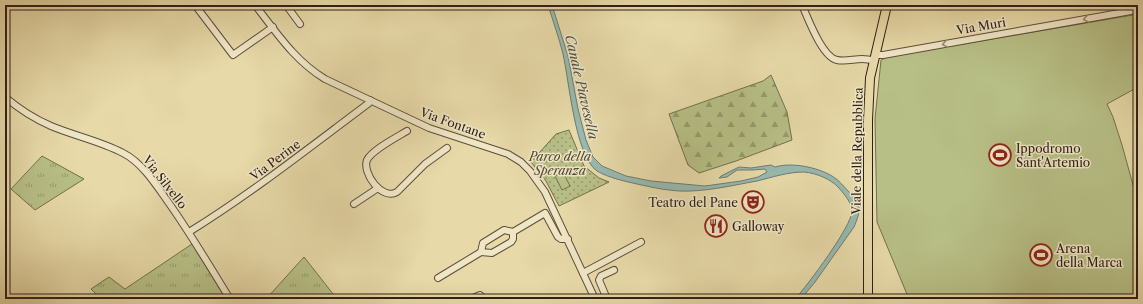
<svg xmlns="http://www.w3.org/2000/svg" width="1143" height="304" viewBox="0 0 1143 304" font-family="'Libre Caslon Text',serif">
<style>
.grass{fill:url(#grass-tufts);stroke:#73704e}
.forest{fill:url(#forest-firs);stroke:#73704e}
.park{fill:url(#park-dots);stroke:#73704e}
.garden{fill:#b7bf86;stroke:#73704e}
.water{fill:#98b9af;stroke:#6e7c72}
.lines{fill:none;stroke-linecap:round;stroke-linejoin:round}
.minor-casing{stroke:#5d4e3a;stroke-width:8}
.major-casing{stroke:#2f2016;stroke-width:10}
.minor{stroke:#efe6c6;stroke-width:6}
.major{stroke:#e7d9a8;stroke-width:8}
.oneway{stroke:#998d77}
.labels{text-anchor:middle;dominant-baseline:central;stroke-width:3;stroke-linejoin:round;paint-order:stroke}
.street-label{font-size:12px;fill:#2f2016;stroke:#efe6c6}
.poi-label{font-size:12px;fill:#2f2016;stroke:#efe6c6;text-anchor:start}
.park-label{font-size:12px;font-style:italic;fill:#514832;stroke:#efe6c6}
.water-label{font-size:13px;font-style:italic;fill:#4e4e44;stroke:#efe6c6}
</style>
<defs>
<pattern id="grass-tufts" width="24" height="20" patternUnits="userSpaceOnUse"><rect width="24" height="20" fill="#b7bf86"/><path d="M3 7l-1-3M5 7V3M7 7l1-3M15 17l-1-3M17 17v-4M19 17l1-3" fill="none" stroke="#959b6d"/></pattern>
<pattern id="forest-firs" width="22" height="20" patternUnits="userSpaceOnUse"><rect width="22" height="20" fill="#b7bf86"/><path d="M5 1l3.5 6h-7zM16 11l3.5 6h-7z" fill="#959b6d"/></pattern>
<pattern id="park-dots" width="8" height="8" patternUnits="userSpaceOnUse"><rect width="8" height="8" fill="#b7bf86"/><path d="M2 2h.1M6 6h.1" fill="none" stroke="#959b6d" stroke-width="1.8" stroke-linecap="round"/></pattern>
</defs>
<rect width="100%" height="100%" fill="#e7d9a8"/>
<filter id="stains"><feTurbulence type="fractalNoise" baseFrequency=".005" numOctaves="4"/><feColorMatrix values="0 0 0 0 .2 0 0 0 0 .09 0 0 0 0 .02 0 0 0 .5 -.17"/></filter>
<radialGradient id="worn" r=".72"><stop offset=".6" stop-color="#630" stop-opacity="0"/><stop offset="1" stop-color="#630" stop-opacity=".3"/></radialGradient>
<g class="grass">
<path d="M42,156l42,23 -49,31 -24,-21z"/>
<path d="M192,244l34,55h-125l-10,-10 18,-12 16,12z"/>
<path d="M304,257l33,42h-71z"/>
</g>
<path class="forest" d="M771,75l16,37 5,28 -56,21 -37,12 -11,-8 -19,-51 94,-33z"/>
<path class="park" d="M569,130l15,36 15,12 10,4 -50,24 -13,-25 -15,-19 25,-28z"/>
<g class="garden">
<path d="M1133,15l5,9v63l-31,17 6,13 9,28 16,58v96h-229l-32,-77 -2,-103 6,-59 6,-3z"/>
<path d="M563,172l7,14 -8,4 -7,-14z"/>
</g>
<path class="water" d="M548,5h4l16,51 10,53 8,31 7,17 9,9 24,10 25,5 54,5 36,-5 17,-4 9,-5 -2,-3 -12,1h-16l-10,7 -8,1 2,-2 18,-9 12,1 20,-3 4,2c16,-5 42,0 57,9 7,4 12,11 18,17 3,4 7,8 9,13 1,6 -2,14 -5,21l-39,55 -14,17h-6c12,-13 57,-73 57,-88 0,-8 -8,-17 -13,-23 -8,-9 -23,-15 -35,-16 -16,0 -31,5 -47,9 -22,4 -44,9 -66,10 -18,1 -36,-3 -54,-7 -13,-3 -28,-6 -40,-13 -22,-15 -28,-91 -34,-117 -4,-16 -10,-33 -15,-49z"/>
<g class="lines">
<g class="minor-casing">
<g id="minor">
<path d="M195,5l38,50 40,-28"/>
<path d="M255,5c22,28 39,55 70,74l104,49 79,26 13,8 9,9 15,21 50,107"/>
<path d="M286,5l14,19"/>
<path d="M802,5c6,13 20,52 35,55 8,2 17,-1 25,-1 4,0 8,1 13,1"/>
<path d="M875,55h8l248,-44 7,-3"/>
<path d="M5,97c14,12 30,22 46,29 24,10 49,15 72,27 18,9 32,30 43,46 23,32 43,66 64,100"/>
<path d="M407,131c-10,6 -35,19 -40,29 -5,13 15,41 30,32l28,-28 22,-16"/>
<path d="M354,204l24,-16"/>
<path d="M504,230l9,2v7l-2,3 -19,11 -11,-1 2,-9z"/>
<path d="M189,232c63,-39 121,-85 180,-129l1,-3"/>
<path d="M513,232l32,-19 13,24 3,2h7"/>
<path d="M583,273l58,-31"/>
<path d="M438,278l43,-26"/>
<path d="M471,299l9,-4 5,4"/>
<path d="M607,299l-8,-19 2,-4 13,-6"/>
</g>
</g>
<g class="major-casing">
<g id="major">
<path d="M1137,5l1,2"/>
<path d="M868,299v-179l2,-42 17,-73"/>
</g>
</g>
<use href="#minor" class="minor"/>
<use href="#major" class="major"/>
</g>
<defs><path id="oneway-chevron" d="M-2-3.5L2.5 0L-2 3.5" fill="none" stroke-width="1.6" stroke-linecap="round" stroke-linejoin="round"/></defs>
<g class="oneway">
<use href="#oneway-chevron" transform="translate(1086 19) rotate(170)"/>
<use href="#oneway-chevron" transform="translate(945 44) rotate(170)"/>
</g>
<defs>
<g id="stadium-ring" transform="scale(1.15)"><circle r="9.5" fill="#efe6c6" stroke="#8f2418" stroke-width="1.5"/><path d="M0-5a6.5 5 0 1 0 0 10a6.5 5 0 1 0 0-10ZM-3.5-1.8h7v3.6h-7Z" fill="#8f2418"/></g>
<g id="theatre-ring" transform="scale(1.15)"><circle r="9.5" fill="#efe6c6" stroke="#8f2418" stroke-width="1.5"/><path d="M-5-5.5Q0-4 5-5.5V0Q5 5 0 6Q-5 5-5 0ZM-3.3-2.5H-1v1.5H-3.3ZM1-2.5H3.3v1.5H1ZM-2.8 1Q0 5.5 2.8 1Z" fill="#8f2418"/></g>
<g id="restaurant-ring" transform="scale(1.15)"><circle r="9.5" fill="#efe6c6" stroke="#8f2418" stroke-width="1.5"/><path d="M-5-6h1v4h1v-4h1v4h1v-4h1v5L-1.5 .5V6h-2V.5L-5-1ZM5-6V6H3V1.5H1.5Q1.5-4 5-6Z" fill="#8f2418"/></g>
</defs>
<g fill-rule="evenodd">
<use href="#stadium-ring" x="1000" y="155"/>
<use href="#theatre-ring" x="753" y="202"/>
<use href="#restaurant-ring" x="716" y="226"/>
<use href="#stadium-ring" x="1041" y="255"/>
</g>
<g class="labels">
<g class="street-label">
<text transform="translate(981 26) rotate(-10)">Via Muri</text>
<text transform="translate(453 123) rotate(20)">Via Fontane</text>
<text transform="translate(857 151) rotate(-89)">Viale della Repubblica</text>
<text transform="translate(275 160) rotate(-37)">Via Perine</text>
<text transform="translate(165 182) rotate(52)">Via Silvello</text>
</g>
<g class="poi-label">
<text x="1016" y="148">Ippodromo<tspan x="1016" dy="14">Sant'Artemio</tspan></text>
<text x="738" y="202" text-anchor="end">Teatro del Pane</text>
<text x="732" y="226">Galloway</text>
<text x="1056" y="248">Arena<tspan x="1056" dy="14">della Marca</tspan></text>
</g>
<g class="park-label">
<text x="560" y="156">Parco della<tspan x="560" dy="14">Speranza</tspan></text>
</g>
<g class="water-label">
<text transform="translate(582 87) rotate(77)">Canale Piavesella</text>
</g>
</g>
<rect width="1143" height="304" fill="none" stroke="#e7d9a8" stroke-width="20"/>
<rect x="6" y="6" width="1131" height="292" fill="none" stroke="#2f2016" stroke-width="2"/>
<rect x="10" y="10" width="1123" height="284" fill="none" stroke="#2f2016"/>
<rect width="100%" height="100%" filter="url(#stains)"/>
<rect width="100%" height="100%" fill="url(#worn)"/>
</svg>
